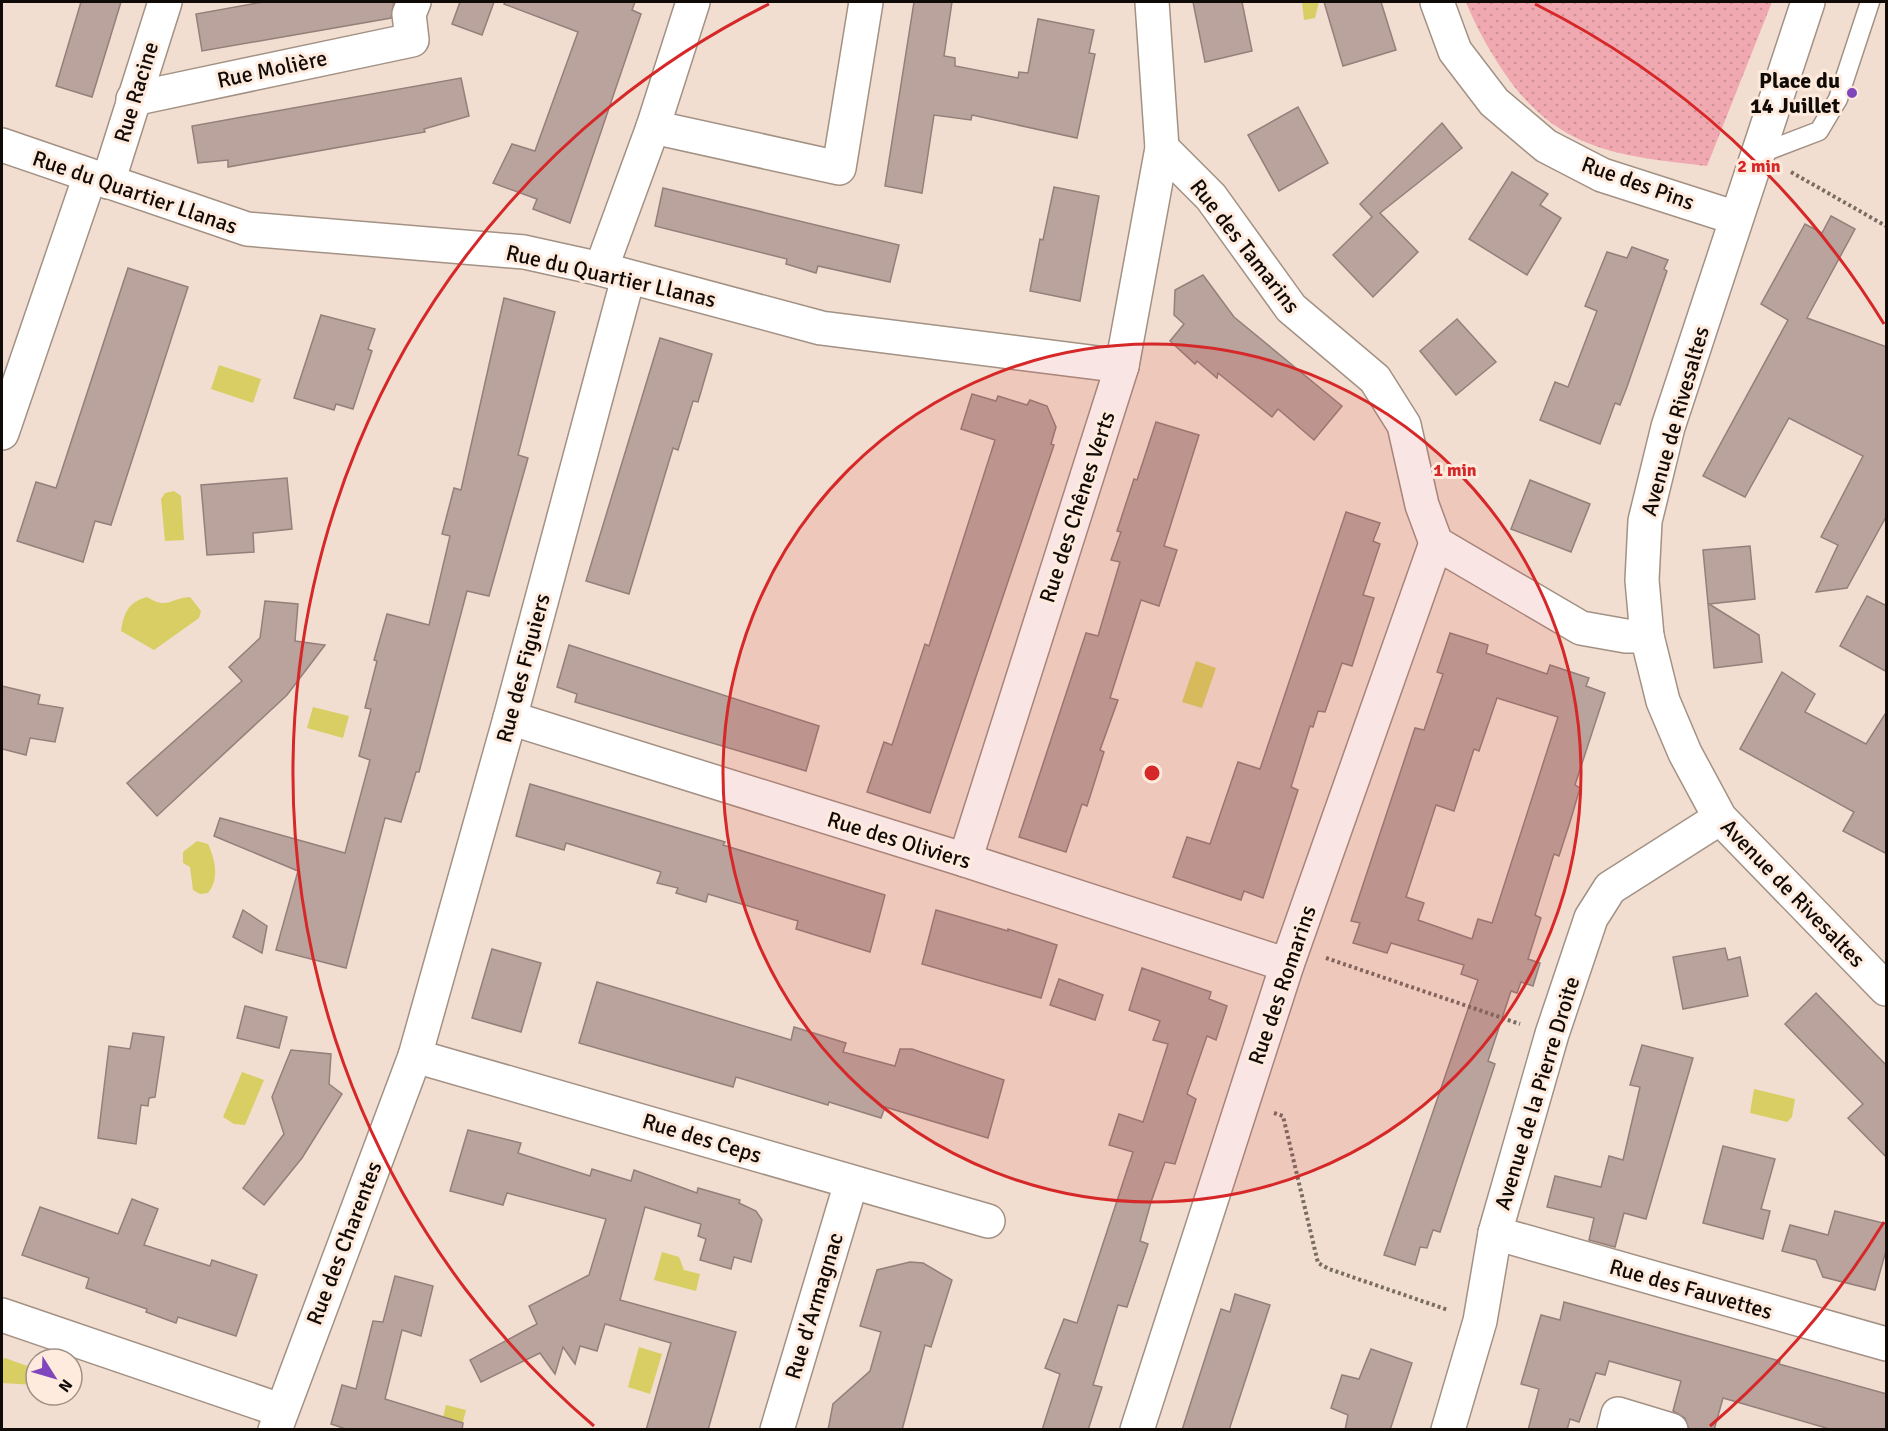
<svg xmlns="http://www.w3.org/2000/svg" width="1888" height="1431" viewBox="0 0 1888 1431" font-family="Signika,sans-serif">
<style>
.green{fill:url(#green-dots)}
.water{fill:#d8ce64}
.building{fill:#baa39d;stroke:#957f7a;stroke-width:1.5;fill-rule:evenodd}
.lines{fill:none;stroke-linecap:round;stroke-linejoin:round}
.lane-casing{stroke:#a39184;stroke-width:21}
.street-casing{stroke:#a39184;stroke-width:36}
.path{stroke:#786c63;stroke-width:4;stroke-dasharray:3 3;stroke-linecap:butt}
.lane{stroke:#fff;stroke-width:18}
.street{stroke:#fff;stroke-width:33}
.ring{fill:none;stroke:#d62828;stroke-width:3}
.poi-dot{fill:#8046bc;stroke:#ffebdd;stroke-width:2}
.labels{text-anchor:middle;dominant-baseline:central;stroke-width:6;stroke-linejoin:round;paint-order:stroke}
.street-label{font-size:22px;fill:#110b07;stroke:#ffebdd}
.poi-label{font-size:22px;font-weight:bold;fill:#110b07;stroke:#ffebdd;text-anchor:end}
.centre{fill:#d62828;stroke:#ffebdd;stroke-width:3}
.ring-label{font-size:18px;text-anchor:middle;font-weight:bold;fill:#d62828;stroke:#ffebdd;stroke-width:6;stroke-linejoin:round;paint-order:stroke}
</style>
<defs>
<pattern id="green-dots" width="8" height="8" patternUnits="userSpaceOnUse" patternTransform="scale(1.5)"><rect width="8" height="8" fill="#f1a9b1"/><path d="M2 2h.1M6 6h.1" fill="none" stroke="#ce9097" stroke-width="1.8" stroke-linecap="round"/></pattern>
</defs>
<rect width="100%" height="100%" fill="#f1ded0"/>
<path class="green" d="M1466,2h306l-65,164c-89,-10 -150,-15 -204,-95 -15,-23 -27,-44 -37,-69z"/>
<g class="water">
<path d="M1302,2h17l-4,16 -11,2z"/>
<path d="M219,365l42,14 -8,24 -42,-14z"/>
<path d="M174,491l7,5 3,44 -19,1 -4,-42 4,-6z"/>
<path d="M147,597c21,13 23,1 43,0l11,14 -2,7 -45,32 -33,-19c3,-18 7,-29 26,-34z"/>
<path d="M1196,661l20,7 -14,40 -20,-6z"/>
<path d="M313,707l36,9 -6,22 -36,-10z"/>
<path d="M197,841l11,3c7,15 12,35 0,49l-8,1 -7,-4 -3,-23 -7,-4v-11z"/>
<path d="M242,1072l22,8 -19,45 -11,-1 -11,-7z"/>
<path d="M1754,1089l41,10 -3,18 -5,5 -37,-9z"/>
<path d="M662,1252l17,5 5,13 16,4 -4,17 -42,-11z"/>
<path d="M639,1347l23,7 -12,40 -22,-7z"/>
<path d="M5,1358l25,9 6,18 -34,-2v-23z"/>
<path d="M446,1405l20,5 -5,19 -21,1z"/>
</g>
<g class="building">
<path d="M81,2h40l-29,95 -36,-11z"/>
<path d="M263,2h131l-3,16 -189,33 -6,-37z"/>
<path d="M460,2h34l-12,33 -30,-11z"/>
<path d="M505,2h130l-3,8 9,4 -71,209 -37,-14 4,-10 -44,-16 19,-39 23,7 43,-119 -74,-28z"/>
<path d="M914,2h38l-8,54 11,2v8l63,12 1,-6 9,1 10,-54 56,11 -5,23 6,1 -18,84 -105,-23 -1,5 -37,-5 -12,78 -37,-7z"/>
<path d="M1193,2h49l10,49 -47,11z"/>
<path d="M1324,2h57l15,48 -53,16z"/>
<path d="M461,78l8,38 -45,13 1,3 -197,35v-7l-30,3 -6,-37z"/>
<path d="M1298,107l30,56 -49,28 -31,-56z"/>
<path d="M1442,123l20,25 -82,65 38,39 -45,45 -40,-42 39,-38 -12,-13z"/>
<path d="M1512,172l36,22 -8,11 21,13 -34,57 -58,-36z"/>
<path d="M1054,187l45,9 -19,105 -50,-10 10,-52 3,1z"/>
<path d="M663,188l236,57 -9,37 -72,-16 -2,7 -30,-9 1,-5 -132,-33z"/>
<path d="M1831,216l24,13 -48,89 80,29v168l-40,73 -31,4 22,-47 -17,-8 42,-81 -74,-38 -44,79 -42,-21 85,-156 -27,-16 44,-80 17,9z"/>
<path d="M1632,247l36,13 -4,9 3,2 -40,116 -7,18 -5,-2 -15,41 -60,-24 15,-38 13,5 29,-76 -12,-5 22,-54 20,6z"/>
<path d="M128,268l60,19 -77,238 -16,-4 -12,41 -66,-21 19,-59 20,6z"/>
<path d="M1203,275l31,42 108,89 -28,34 -36,-31 -6,8 -54,-44 -1,5 -20,-17 -2,3 -25,-23 14,-17 -10,-9 1,-25z"/>
<path d="M504,298l51,14 -37,143 10,3 -39,138 -22,-5 -48,181h-3l-15,50 -16,-4 -39,150 -70,-18 22,-79 -84,-35 6,-18 125,35 25,-93 -11,-4 12,-47 -6,-1 12,-47 -3,-1 13,-46 42,11 21,-89 -8,-2 12,-46 7,2z"/>
<path d="M321,315l54,14 -7,20 4,2 -19,58 -17,-5 -2,6 -40,-12z"/>
<path d="M1457,319l39,43 -40,33 -36,-44z"/>
<path d="M660,338l52,16 -14,48 -5,-1 -15,49 -5,-2 -44,146 -43,-13z"/>
<path d="M972,394l24,7 2,-5 29,9 3,-5 17,6 9,21 -5,17 3,1 -124,368 -63,-21 17,-50 8,3 33,-101 4,2 66,-206 -34,-11z"/>
<path d="M1156,422l43,13 -35,111 13,4 -18,56 -18,-6 -31,98 8,2 -18,50 4,2 -17,54 -5,-2 -16,48 -47,-15 67,-204 12,3 22,-74 -9,-2 10,-28 -4,-1 17,-52 3,1z"/>
<path d="M287,478l5,51 -39,4 1,19 -47,3 -6,-70z"/>
<path d="M1530,480l60,24 -19,48 -60,-23z"/>
<path d="M1346,512l34,11 -7,18 7,3 -17,51 11,3 -22,68 -10,-3 -17,49 -7,-1 -5,16 -3,-1 -19,61 7,3 -35,108 -19,-7 -3,9 -68,-23 14,-40 23,7 28,-82 22,7z"/>
<path d="M1750,546l5,53 -46,5 50,31 3,27 -48,6 -11,-118z"/>
<path d="M1867,596l20,10v66l-47,-26z"/>
<path d="M265,601l33,3 -3,37 30,4 -38,50 -130,121 -30,-33 115,-102 -13,-14 31,-29z"/>
<path d="M1450,633l38,12 -2,8 61,21 3,-9 39,13 -3,8 19,7 -30,92 5,3 -10,34 -11,34 -5,-2 -19,61 6,3 -13,41 12,4 -7,23 -12,-4 -4,11 -6,-2 -23,70 7,3 -55,168 -7,-2 -6,18 -7,-1 -5,18 -31,-10 94,-275 -17,-6 3,-9 -73,-22 -4,10 -34,-10 7,-20 -9,-2 64,-193 9,2 19,-56 -6,-2zM1497,698l61,19 -66,206 -14,-4 -6,20 -54,-19 6,-17 -18,-6 30,-92 18,6 20,-62 5,2z"/>
<path d="M569,645l250,81 -13,45 -231,-69 2,-8 -20,-7z"/>
<path d="M1782,672l33,22 -10,18 61,32 21,-33v143l-44,-23 11,-19 -114,-63z"/>
<path d="M2,686l38,9 -2,9 25,4 -8,34 -25,-4 -4,17 -24,-6z"/>
<path d="M530,784l195,58 -2,3 162,50 -15,57 -74,-23 2,-8 -90,-27 -2,8 -30,-9 2,-5 -21,-5 4,-11 -95,-29 -2,7 -48,-14z"/>
<path d="M243,910l24,16 -5,27 -29,-16z"/>
<path d="M936,910l72,21v-2l49,16 -16,53 -119,-34z"/>
<path d="M1725,948l3,12 12,-3 8,39 -65,13 -10,-52z"/>
<path d="M492,949l49,14 -20,69 -49,-14z"/>
<path d="M1142,968l69,24 -2,7 18,7 -11,34 -9,-4 -20,58 9,5 -21,65 -10,-2 -14,40 -11,39 8,3 -21,63 -9,-2 -25,80 9,2 -14,43h-46l18,-56 -15,-6 19,-49 13,4 56,-171 -24,-7 10,-31 24,8 25,-78 -15,-4 7,-19 -31,-11z"/>
<path d="M1059,979l44,16 -8,25 -45,-15z"/>
<path d="M597,982l194,58 3,-13 52,16 -3,9 52,14 5,-17h12l92,31 -16,58 -103,-31 -4,11 -52,-16 -1,3 -92,-28 -3,10 -154,-44z"/>
<path d="M1816,993l71,73v92l-39,-40 15,-14 -78,-80z"/>
<path d="M245,1006l42,11 -8,31 -42,-10z"/>
<path d="M133,1033l31,4 -9,60 -6,1 -1,8 -7,-1 -5,39 -38,-6 11,-92 21,3z"/>
<path d="M1642,1045l51,13 -47,161 -22,-6 -9,34 -26,-7 5,-22 -47,-11 8,-31 46,11 8,-31 14,4 17,-73 -10,-2z"/>
<path d="M291,1050l40,4 -2,30 13,10 -40,64 -38,47 -21,-17 41,-54 -12,-37z"/>
<path d="M468,1130l53,13 -3,10 72,23 2,-7 39,12 3,-11 63,23 1,-5 42,12 -1,3 17,8 6,9 -11,42 -17,-5 -3,12 -31,-9 6,-21 -8,-3 3,-12 -56,-17 -25,93 116,32 -28,98h-62l25,-87 -66,-19 -8,27 -17,-5 -5,18 -12,-17 -8,27 -15,-21 -59,29 -11,-22 67,-36 -8,-18 60,-31 17,-56 -99,-26 -4,12 -53,-14z"/>
<path d="M1723,1146l52,13 -14,50 9,2 -7,28 -60,-16z"/>
<path d="M132,1199l26,10 -14,36 66,21 2,-6 45,15 -21,61 -58,-19 -2,6 -30,-11 1,-3 -61,-21 3,-10 -67,-23 18,-48 78,27z"/>
<path d="M1835,1211l52,13v23l-12,43 -52,-13 -7,-17 -34,-9 8,-26 38,10z"/>
<path d="M910,1262l13,1 29,17 -21,67 -6,-2 -23,85h-74l5,-26 37,-33 11,-39 -21,-6 17,-56z"/>
<path d="M395,1276l38,10 -12,50 -19,-6 -17,69 78,24 -1,7h-113l-18,-6 11,-39 14,4 17,-68 10,1z"/>
<path d="M1235,1294l35,11 -41,125h-47l39,-121 9,3z"/>
<path d="M1564,1302l216,59 -1,3 108,30v36h-54l-110,-32 -9,32h-25l-4,-12 -12,-7 8,-30 -72,-20 -4,14 -9,-2 -17,49 -9,-3 -3,11h-39l11,-41 -18,-5 13,-45 7,-24 19,5z"/>
<path d="M1371,1349l41,14 -22,67h-45l3,-15 -17,-7 11,-33 17,4z"/>
</g>
<g class="lines">
<g class="lane-casing">
<path id="lane" d="M1759,154l60,-23 19,-32 32,-97"/>
</g>
<g class="street-casing">
<g id="street">
<path d="M1437,2l18,49 39,51 52,44 56,29 134,43"/>
<path d="M1808,2l-140,425 -23,94 -3,59 5,56 16,65 22,52 35,65 166,171"/>
<path d="M133,99l279,-59 -3,-26 5,-12"/>
<path d="M653,127l186,41 27,-166"/>
<path d="M2,145l245,84 277,23 77,17 220,59 301,38"/>
<path d="M1162,148l49,49 80,111 84,71 29,46 18,80 14,38 145,85 45,8h21"/>
<path d="M108,182l57,-180"/>
<path d="M601,269l52,-142 40,-125"/>
<path d="M2,433l88,-257"/>
<path d="M510,718l455,142 322,105"/>
<path d="M965,860l157,-494 40,-218 -10,-146"/>
<path d="M415,1056l573,165"/>
<path d="M1495,1233l391,111"/>
<path d="M2,1315l278,95"/>
<path d="M275,1430l140,-374 95,-338 118,-440"/>
<path d="M777,1430l74,-247"/>
<path d="M1137,1430l150,-465 149,-422"/>
<path d="M1448,1430l32,-109 15,-88 57,-199 39,-116 19,-30 110,-70"/>
<path d="M1614,1430l4,-16 53,16"/>
</g>
</g>
<g class="path">
<path d="M1791,172l95,54"/>
<path d="M1326,958l194,66"/>
<path d="M1274,1113l9,3 35,147 11,6 119,41"/>
</g>
<use href="#lane" class="lane"/>
<use href="#street" class="street"/>
</g>
<circle cx="1152" cy="773" r="429" fill="#d62828" fill-opacity=".12"/>
<g class="ring">
<circle cx="1152" cy="773" r="429"/>
<path d="M1884 1222A859 859 0 0 1 1710 1426M594 1426A859 859 0 0 1 769 4M1535 4A859 859 0 0 1 1884 324"/>
</g>
<circle class="poi-dot" cx="1852" cy="93" r="6"/>
<g class="labels">
<g class="street-label">
<text transform="translate(272 69) rotate(-12)">Rue Molière</text>
<text transform="translate(136 92) rotate(-73)">Rue Racine</text>
<text transform="translate(1638 183) rotate(20)">Rue des Pins</text>
<text transform="translate(135 192) rotate(19)">Rue du Quartier Llanas</text>
<text transform="translate(1245 246) rotate(52)">Rue des Tamarins</text>
<text transform="translate(611 276) rotate(13)">Rue du Quartier Llanas</text>
<text transform="translate(1675 421) rotate(-74)">Avenue de Rivesaltes</text>
<text transform="translate(1077 507) rotate(-72)">Rue des Chênes Verts</text>
<text transform="translate(523 668) rotate(-75)">Rue des Figuiers</text>
<text transform="translate(899 840) rotate(17)">Rue des Oliviers</text>
<text transform="translate(1793 893) rotate(46)">Avenue de Rivesaltes</text>
<text transform="translate(1282 985) rotate(-71)">Rue des Romarins</text>
<text transform="translate(1537 1093) rotate(-73)">Avenue de la Pierre Droite</text>
<text transform="translate(702 1138) rotate(17)">Rue des Ceps</text>
<text transform="translate(344 1243) rotate(-69)">Rue des Charentes</text>
<text transform="translate(1691 1289) rotate(16)">Rue des Fauvettes</text>
<text transform="translate(814 1306) rotate(-73)">Rue d'Armagnac</text>
</g>
<g class="poi-label">
<text x="1840" y="80">Place du<tspan x="1840" dy="25">14 Juillet</tspan></text>
</g>
</g>
<circle cx="1152" cy="773" r="9" class="centre"/>
<g class="ring-label">
<text x="1759" y="172">2 min</text>
<text x="1455" y="476">1 min</text>
</g>
<rect width="1888" height="1431" fill="none" stroke="#110b07" stroke-width="6"/>
<g transform="translate(54 1377) rotate(127)"><circle r="28" fill="#ffebdd" stroke="#a09187" stroke-width="1.5"/>
<path d="M0-4.5L10 22L0 15L-10 22Z" fill="#8046bc"/>
<text y="-9" font-size="16" font-weight="bold" text-anchor="middle" fill="#110b07">N</text>
</g>
</svg>
